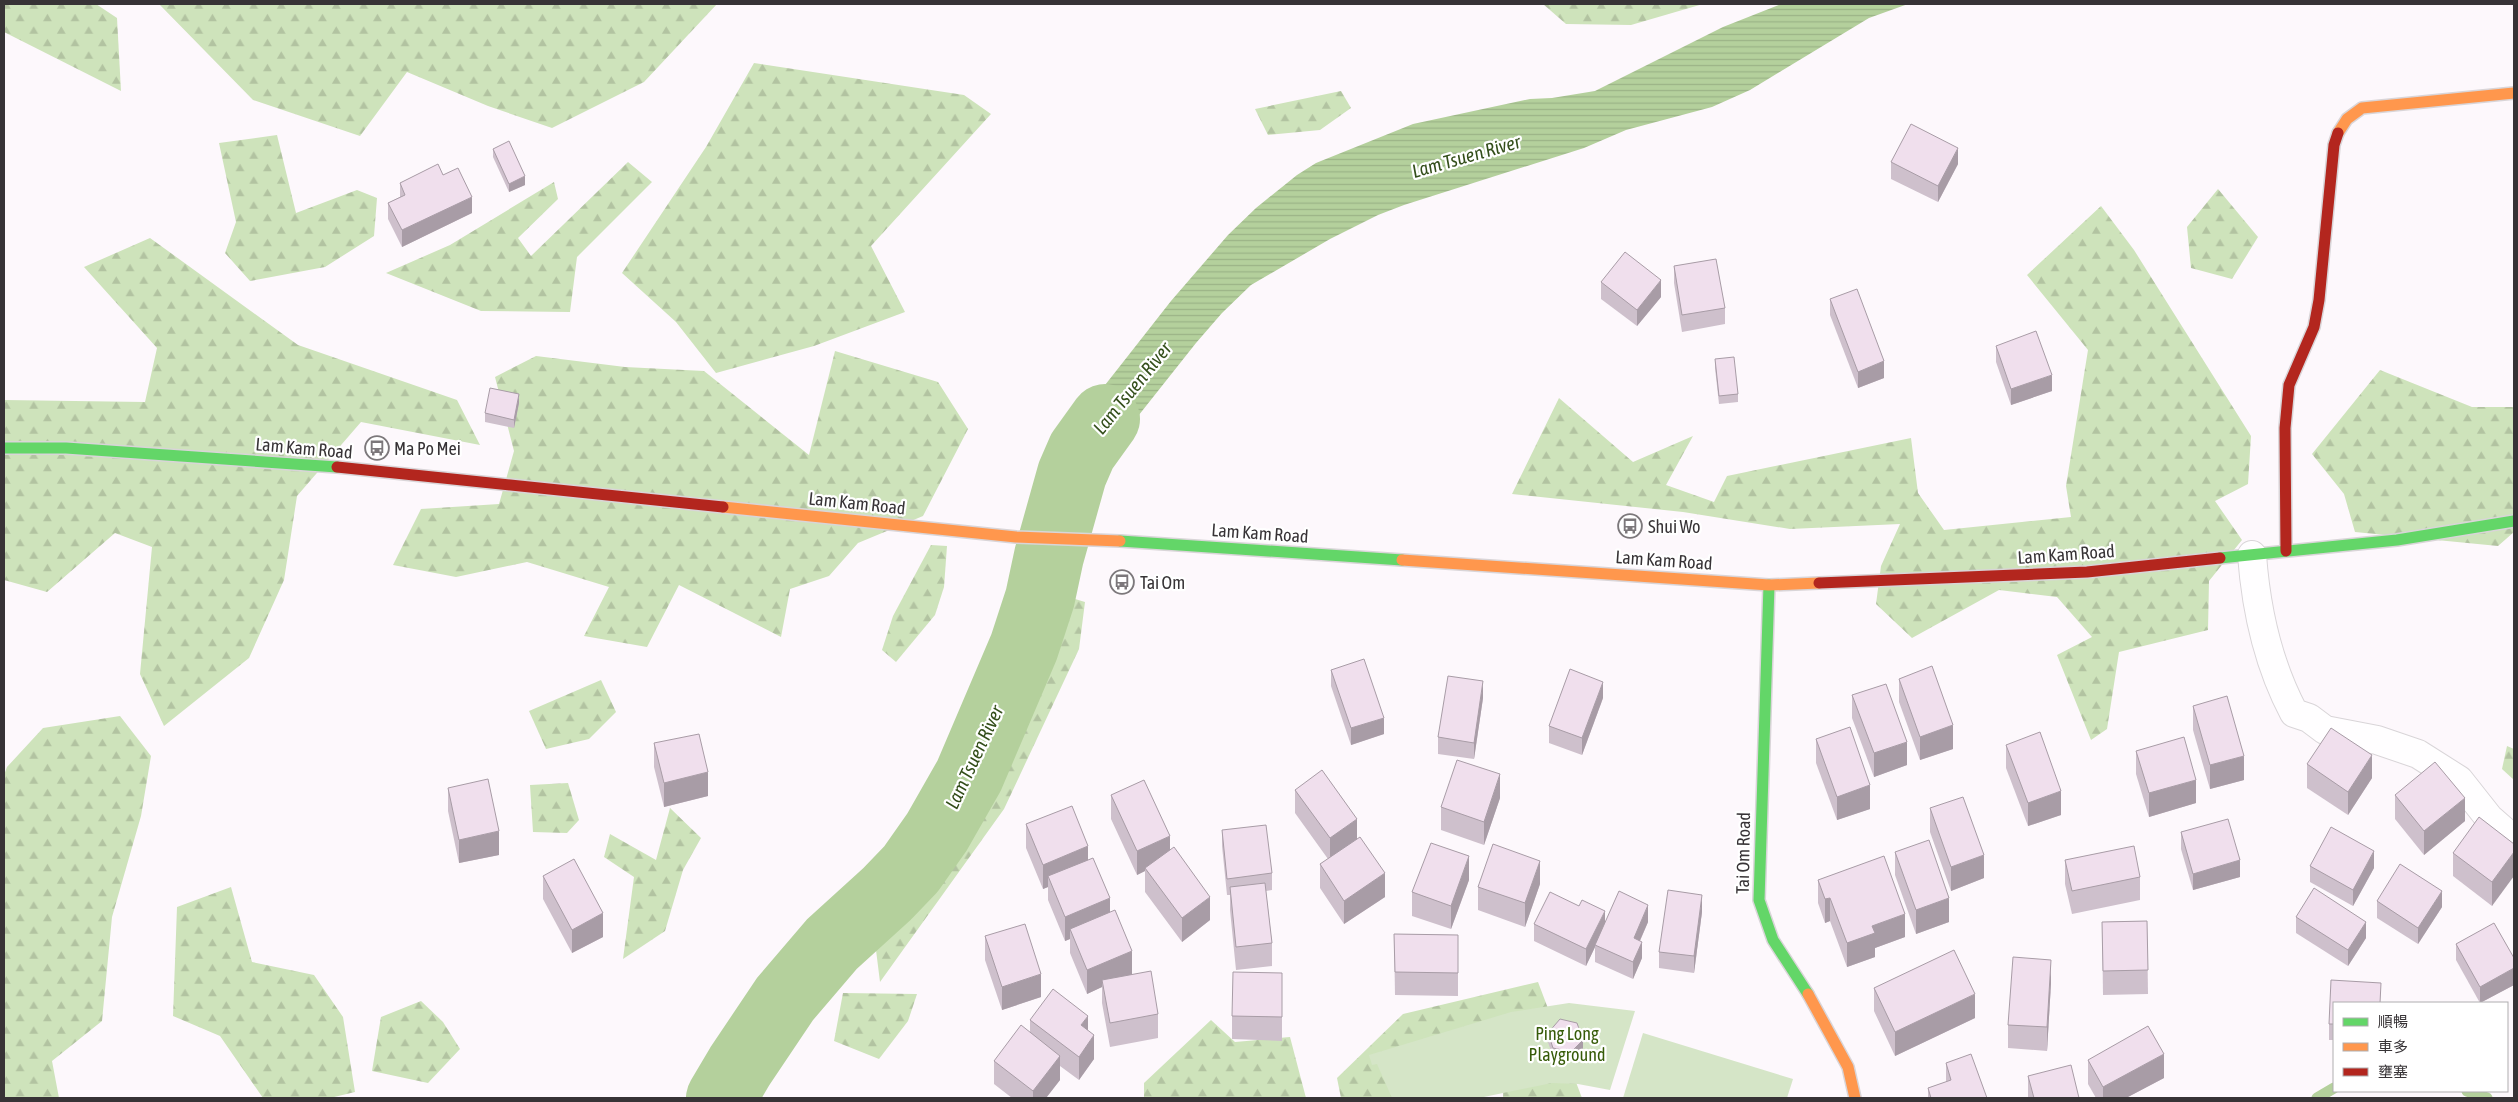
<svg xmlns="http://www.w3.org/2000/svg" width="2518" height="1102" viewBox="0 0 2518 1102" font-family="'Asap Condensed','Noto Sans TC',sans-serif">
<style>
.forest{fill:url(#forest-firs)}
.park{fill:#d5e5c7}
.water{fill:url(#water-rules)}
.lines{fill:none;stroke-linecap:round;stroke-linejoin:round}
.stream{stroke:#b4d09c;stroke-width:11}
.river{stroke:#b4d09c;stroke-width:70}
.street-casing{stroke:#d9d5d8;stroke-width:30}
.fast-casing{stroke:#d9d5d8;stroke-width:14}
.slow-casing{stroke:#d9d5d8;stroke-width:14}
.jam-casing{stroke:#d9d5d8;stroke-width:14}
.street{stroke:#fffeff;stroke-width:28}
.fast{stroke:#63d668;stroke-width:11}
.slow{stroke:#ff974d;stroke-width:11}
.jam{stroke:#b3261e;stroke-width:11}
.wall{fill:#cec0cc}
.shaded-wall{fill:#a89ca6}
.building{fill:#f0dfed;stroke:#a89ca6}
.labels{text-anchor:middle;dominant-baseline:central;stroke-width:4.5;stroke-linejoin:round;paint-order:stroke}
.street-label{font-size:18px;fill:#373336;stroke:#fff}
.poi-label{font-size:18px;fill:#373336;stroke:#fff;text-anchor:start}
.park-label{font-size:18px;fill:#365b08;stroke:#fff}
.water-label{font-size:19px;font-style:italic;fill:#334e1a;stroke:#fff}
</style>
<defs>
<pattern id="forest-firs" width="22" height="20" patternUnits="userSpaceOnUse" patternTransform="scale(1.25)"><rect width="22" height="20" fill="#cee3bb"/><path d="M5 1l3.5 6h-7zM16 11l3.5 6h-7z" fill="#b2c3a1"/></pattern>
<pattern id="water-rules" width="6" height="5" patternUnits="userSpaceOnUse" patternTransform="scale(1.25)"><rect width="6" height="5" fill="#b4d09c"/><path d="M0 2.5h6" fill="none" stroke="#9bb387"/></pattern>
</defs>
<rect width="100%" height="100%" fill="#fdf8fc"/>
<g class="forest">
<path d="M4,4h92l21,14 4,73 -117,-59z"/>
<path d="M159,4h558l-73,78 -92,46 -64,-22 -81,-34 -47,64 -107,-36z"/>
<path d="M1543,4h160l-72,21 -65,-1z"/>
<path d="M754,63l210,32 27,19 -120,132 34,66 -91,34 -98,27 -40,-51 -54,-49 84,-126z"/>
<path d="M1341,91l10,17 -31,22 -52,5 -13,-26z"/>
<path d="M277,135l19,78 61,-23 20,8 -3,38 -49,31 -75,14 -25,-28 11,-31 -17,-79z"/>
<path d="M628,162l24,20 -75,75 -7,55 -89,-1 -95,-38 64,-28 104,-63 4,17 -40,39 13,18z"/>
<path d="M2218,189l40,48 -26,42 -41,-11 -4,-41z"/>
<path d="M2101,206l33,44 117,186 -3,48 -33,17 27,39 -33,41 -1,49 -89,22 -12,77 -16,11 -34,-85 35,-18 -35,-40 -58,-7 -87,48 -36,-34 5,-38 19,-42 -110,5 -107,-17 -171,-18 47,-96 74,64 60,-26 -27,49 48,17 13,-26 184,-38 7,55 26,37 127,-13 -5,-31 22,-136 -61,-75z"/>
<path d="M150,238l148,107 159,55 23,45 -119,-23 -64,74 -13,84 -35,78 -85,68 -24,-52 12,-127 -37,-14 -68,59 -43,-12v-180l141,2 12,-54 -73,-81z"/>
<path d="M835,351l103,31 30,47 -45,87 -65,27 -29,33 -39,13 -9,48 -102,-52 -32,62 -63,-11 25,-49 -82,-25 -71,15 -63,-12 28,-56 78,-5 15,-53 -19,-74 41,-21 89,11 79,4 105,84z"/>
<path d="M2380,370l92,37h42v125l-16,14 -143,-14 -11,-38 -32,-40z"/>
<path d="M931,545l16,1 -3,41 -9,28 -39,47 -14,-12 11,-34z"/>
<path d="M1062,595l23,7 -6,47 -75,160 -124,173 -5,-40 58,-58 11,-31 64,-134z"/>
<path d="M601,680l15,32 -27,27 -43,10 -17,-38z"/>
<path d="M120,716l31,40 -10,60 -29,101 -10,104 -50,40 7,37h-55v-323l3,-8 36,-39z"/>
<path d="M2507,746l7,3v31l-12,-11z"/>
<path d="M568,783l11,37 -12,13 -34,-1 -3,-47z"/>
<path d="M670,808l31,30 -18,32 -18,61 -42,28 11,-82 -30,-20 6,-23 46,26z"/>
<path d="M231,887l21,75 62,13 29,42 12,75 -25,6h-67l-43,-62 -47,-20 4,-109z"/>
<path d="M1538,982l44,116h-79l1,-27 -79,27h-84l-4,-20 66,-64z"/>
<path d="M843,993l74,1 -9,27 -29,38 -45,-18z"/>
<path d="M421,1001l22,21 17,27 -32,34 -56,-12 9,-54z"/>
<path d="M1211,1020l24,22 55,-5 16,61h-162v-15z"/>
</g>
<g class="park">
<path d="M1569,1003l66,8 -25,79 -32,-6 -26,-1 -73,15h-87l-15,-34 -5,1 -3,-10 142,-43z"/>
<path d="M1643,1033l150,46 -6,19h-164z"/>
</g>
<path class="water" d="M1781,4h127l-39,14 -119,72 -38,17 -86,23 -42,18 -180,57 -26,10 -48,24 -79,46 -29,28 -26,30 -69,87 -43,60 -21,17 -11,-3 -9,-8 3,-29 37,-54 37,-47 51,-65 57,-66 28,-27 41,-33 19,-12 97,-39 117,-25 22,-1 43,-7 128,-64z"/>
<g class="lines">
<g class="stream">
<path d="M2467,1091l20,7"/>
<path d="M2317,1098l17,-10"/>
</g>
<path class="river" d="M721,1098l19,-32 45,-67 47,-55 55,-50 24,-25 26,-37 32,-56 55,-129 16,-49 9,-42 23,-82 10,-23 23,-32"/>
<g class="street-casing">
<path id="street" d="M2252,555c4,54 17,111 42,158l15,5 16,12 52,10 41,14 41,26 30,38 25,22"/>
</g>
<g class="fast-casing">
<g id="fast">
<path d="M4,448h62l271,19"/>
<path d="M1120,541l282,19"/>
<path d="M2220,558l177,-18 117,-19"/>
<path d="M1769,585l-10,315 14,40 35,54"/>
</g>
</g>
<g class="slow-casing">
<g id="slow">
<path d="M2338,133l9,-14 15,-11 152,-15"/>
<path d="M723,507l293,30 104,4"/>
<path d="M1402,560l367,25 50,-2"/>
<path d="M1808,994l40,73 7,31"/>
</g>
</g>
<g class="jam-casing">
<g id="jam">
<path d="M337,467l386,40"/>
<path d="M2286,551l-1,-123 4,-43 25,-58 5,-27 15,-155 4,-12"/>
<path d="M1819,583l268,-11 133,-14"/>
</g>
</g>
<use href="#street" class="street"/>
<use href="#fast" class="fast"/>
<use href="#slow" class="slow"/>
<use href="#jam" class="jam"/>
</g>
<g class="wall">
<path d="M493,149l32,36 -16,7 -16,-35z"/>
<path d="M1891,162l67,2 -20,38 -47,-23z"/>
<path d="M443,175l29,38 -70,34 -14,-28v-16l12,-6v-14z"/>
<path d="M1674,266l51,42v16l-43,8 -8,-49z"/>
<path d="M1601,282l60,15 -24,29 -36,-27z"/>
<path d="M1830,299l54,79 -26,10 -28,-73z"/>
<path d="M1996,346l56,45 -41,14 -15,-43z"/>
<path d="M1715,359l23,35v8l-19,2 -4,-36z"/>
<path d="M519,403l-5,25 -29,-6v-9z"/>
<path d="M1331,670l53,64 -33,11 -20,-59z"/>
<path d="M1899,679l54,70 -33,11 -21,-58z"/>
<path d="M1852,695l55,70 -33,12 -22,-59z"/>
<path d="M1483,698l-9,61 -36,-5v-17z"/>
<path d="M1603,698l-21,57 -33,-12v-17z"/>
<path d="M2193,706l51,74 -34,9 -17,-59z"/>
<path d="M1816,739l54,70 -33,11 -21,-57z"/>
<path d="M654,743l54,53 -44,11 -10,-40z"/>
<path d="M2006,745l55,70 -33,11 -22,-58z"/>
<path d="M2136,751l60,52 -47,14 -13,-43z"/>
<path d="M2307,764l65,14 -24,37 -41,-27z"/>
<path d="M448,788l51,67 -40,8 -11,-52z"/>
<path d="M1295,790l62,49 28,58 -41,27 -24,-36v-24l8,-5 -33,-46z"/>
<path d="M1111,795l99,125 -28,22 -37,-50v-21l-8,4 -26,-56z"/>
<path d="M2395,795l70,26 -41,34 -29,-36z"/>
<path d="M1500,798l-16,47 -43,-15v-23z"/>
<path d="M1930,808l54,70 -33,13 -21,-59z"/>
<path d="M1026,824l62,36 22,52 22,62 26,40v24l-48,9 -8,-44v-16l-15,7 -17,-41v-14l-5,2 -17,-41v-13l-5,2 -17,-41z"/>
<path d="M1222,830l50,43v17l-6,1 6,52v23l-36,4 -6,-60v-15h-3l-5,-49z"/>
<path d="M2181,832l59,45 -47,13 -12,-41z"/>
<path d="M2514,844l-22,62 -39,-30v-23z"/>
<path d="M1895,852l54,70 -33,12 -21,-59z"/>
<path d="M2065,860l75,17v23l-68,14 -7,-30z"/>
<path d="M2310,866l64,2 -21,38 -43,-24z"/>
<path d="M543,876l60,61 -31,16 -29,-54z"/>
<path d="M1469,880l-18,49 -39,-13v-24z"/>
<path d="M1818,880l87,57 -30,11v9l-28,10 -17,-46 -5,2 -7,-20z"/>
<path d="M1540,884l-15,43 -47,-17v-23z"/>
<path d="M2377,901l65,6 -24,37 -41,-26z"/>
<path d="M1702,912l-8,61 -35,-5v-16z"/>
<path d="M2296,917l70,21 -18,28 -52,-33z"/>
<path d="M2147,921l1,73 -45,1 -1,-73z"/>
<path d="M1648,922l-8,19 2,17 -9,21 -38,-17v-15l-9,19 -52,-25v-17h71z"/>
<path d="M1394,934l64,1v61l-63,-1z"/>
<path d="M985,936l56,61 -39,13 -17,-50z"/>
<path d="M2456,944l58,41 -34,18 -24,-43z"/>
<path d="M1282,973v68l-50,-2v-23z"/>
<path d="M2051,983l-4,68 -39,-3v-23z"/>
<path d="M1874,988l101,30 -80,38 -21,-45z"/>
<path d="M2334,1003v37h-5v-16z"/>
<path d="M1030,1020l58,11 6,28 -15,21 -19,-14v14l-14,18h-34l-18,-14v-23l36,-29z"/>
<path d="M1548,1033l35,15 -12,13 -18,-4 -5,-15z"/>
<path d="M2088,1060l76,18 -38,20h-30l-8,-14z"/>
<path d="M1946,1063l41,35h-59v-10l18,-6z"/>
<path d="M2028,1076l51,22h-51z"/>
</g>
<g class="shaded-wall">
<path d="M1958,148v16l-20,38v-16z"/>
<path d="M525,176v9l-16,7v-8z"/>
<path d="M472,197v16l-70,34v-17z"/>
<path d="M1661,280v17l-24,29v-16z"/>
<path d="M1884,361v17l-26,10v-16z"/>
<path d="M2052,375v16l-41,14v-16z"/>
<path d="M519,394v9l-5,25v-8z"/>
<path d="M1483,681v17l-9,61v-16z"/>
<path d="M1603,682v16l-21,57v-17z"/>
<path d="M1384,718v16l-33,11v-17z"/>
<path d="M1953,725v24l-33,11v-23z"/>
<path d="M1907,742v23l-33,12v-24z"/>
<path d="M2372,755v23l-24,37v-23z"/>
<path d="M2244,756v24l-34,9v-24z"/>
<path d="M708,772v24l-44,11v-24z"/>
<path d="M1500,774v24l-16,47v-23z"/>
<path d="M2196,780v23l-47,14v-24z"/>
<path d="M1870,785v24l-33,11v-23z"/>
<path d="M2061,791v24l-33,11v-23z"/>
<path d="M2465,798v23l-41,34v-24z"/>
<path d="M1357,819v23l-27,20v-24z"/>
<path d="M499,831v24l-40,8v-23z"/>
<path d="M1170,836v24l-25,8v3l-8,4v-24z"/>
<path d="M1088,846v24l-40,6v11l-5,2v-24z"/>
<path d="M2374,851v17l-21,38v-16z"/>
<path d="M2514,852v24l-22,30v-24z"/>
<path d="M1984,855v23l-33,13v-24z"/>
<path d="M1469,856v24l-18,49v-23z"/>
<path d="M2240,860v17l-47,13v-16z"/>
<path d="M1540,861v23l-15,43v-24z"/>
<path d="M1385,873v24l-41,27v-23z"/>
<path d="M2442,891v16l-24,37v-16z"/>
<path d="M1702,895v17l-8,61v-17z"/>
<path d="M1210,897v23l-28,22v-24z"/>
<path d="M1110,898v24l-40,7v10l-5,2v-24z"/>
<path d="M1830,898v23l-5,2v-24z"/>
<path d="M1949,898v24l-33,12v-24z"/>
<path d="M1648,905v17l-14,32v-16z"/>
<path d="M1605,911v16l-10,18v2l-9,19v-17z"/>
<path d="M603,913v24l-31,16v-23z"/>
<path d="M1905,914v23l-30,11v9l-28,10v-24l25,-17z"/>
<path d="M2366,922v16l-18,28v-16z"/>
<path d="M1642,942v16l-9,21v-17z"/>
<path d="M1132,951v24l-30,5v7l-15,7v-24z"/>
<path d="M2051,960v23l-4,68v-24z"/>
<path d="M2514,968v17l-34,18v-16z"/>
<path d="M1041,974v23l-39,13v-23z"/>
<path d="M1975,994v24l-80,38v-24z"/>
<path d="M1088,1016v24l-7,-15z"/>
<path d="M1094,1035v24l-15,21v-23z"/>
<path d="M1583,1040v8l-12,13v-9z"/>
<path d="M2164,1054v24l-38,20h-23v-11z"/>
<path d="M1060,1056v24l-14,18h-13v-7z"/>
</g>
<g class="building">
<path d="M1911,124l47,24 -20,38 -47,-24z"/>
<path d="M509,141l16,35 -16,8 -16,-35z"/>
<path d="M438,164l5,11 15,-7 14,29 -70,33 -14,-27 17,-8 -5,-12z"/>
<path d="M1625,252l36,28 -24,30 -36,-28z"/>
<path d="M1716,259l9,49 -43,7 -8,-49z"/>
<path d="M1857,289l27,72 -26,11 -28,-73z"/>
<path d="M2036,331l16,44 -41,14 -15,-43z"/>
<path d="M1734,357l4,37 -19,2 -4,-37z"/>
<path d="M490,388l29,6 -5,26 -29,-7z"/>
<path d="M1364,659l20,59 -33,10 -20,-58z"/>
<path d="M1932,666l21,59 -33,12 -21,-58z"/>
<path d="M1570,669l33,13 -21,56 -33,-12z"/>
<path d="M1448,676l35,5 -9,62 -36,-6z"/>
<path d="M1886,684l21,58 -33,11 -22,-58z"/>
<path d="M2227,696l17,60 -34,9 -17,-59z"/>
<path d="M1850,727l20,58 -33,12 -21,-58z"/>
<path d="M2331,728l41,27 -24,37 -41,-28z"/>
<path d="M2040,732l21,59 -33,12 -22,-58z"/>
<path d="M699,734l9,38 -44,11 -10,-40z"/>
<path d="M2184,737l12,43 -47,13 -13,-42z"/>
<path d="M1457,760l43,14 -16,48 -43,-15z"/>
<path d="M2435,762l30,36 -41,33 -29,-36z"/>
<path d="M1322,770l35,49 -27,19 -35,-48z"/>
<path d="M488,779l11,52 -40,9 -11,-52z"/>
<path d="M1144,780l26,56 -33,15 -26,-56z"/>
<path d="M1963,797l21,58 -33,12 -21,-59z"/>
<path d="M1072,806l16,40 -45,19 -17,-41z"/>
<path d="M2479,817l35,27v8l-22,30 -39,-29z"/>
<path d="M2228,819l12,41 -47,14 -12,-42z"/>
<path d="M1266,825l6,48 -45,6 -5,-49z"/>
<path d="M2331,827l43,24 -21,39 -43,-24z"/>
<path d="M1360,837l25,36 -41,28 -24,-37z"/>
<path d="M1929,840l20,58 -33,12 -21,-58z"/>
<path d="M1431,843l38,13 -18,50 -39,-14z"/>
<path d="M1493,844l47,17 -15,42 -47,-16z"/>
<path d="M2134,846l6,31 -68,14 -7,-31z"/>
<path d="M1174,847l36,50 -28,21 -37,-50z"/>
<path d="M1884,856l21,58 -33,12 3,7 -28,10 -17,-45 -5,1 -7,-19z"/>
<path d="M1093,858l17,40 -45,19 -17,-41z"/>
<path d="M574,859l29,54 -31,17 -29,-54z"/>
<path d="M2400,864l42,27 -24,37 -41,-27z"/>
<path d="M1265,883l7,60 -36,4 -6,-60z"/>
<path d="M2314,888l52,34 -18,28 -52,-33z"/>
<path d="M1668,890l34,5 -8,61 -35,-4z"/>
<path d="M1619,891l29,14 -14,33 8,4 -9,20 -38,-17z"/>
<path d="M1550,892l29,14 3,-6 23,11 -19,38 -52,-25z"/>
<path d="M1115,910l17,41 -45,19 -17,-41z"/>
<path d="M2147,921l1,49 -45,1 -1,-49z"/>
<path d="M2494,923l20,35v10l-34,19 -24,-43z"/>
<path d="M1025,924l16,50 -39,13 -17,-51z"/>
<path d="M1394,934l64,1v38l-63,-1z"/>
<path d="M1954,950l21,44 -80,38 -21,-44z"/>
<path d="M2013,957l38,3 -4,67 -39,-2z"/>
<path d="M1151,971l7,43 -48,9 -8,-43z"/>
<path d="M1233,972l49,1v44l-50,-1z"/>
<path d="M2331,980l50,3 -1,20h-46v21h-5z"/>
<path d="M1053,989l35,27 -7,9 13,10 -15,22 -49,-37z"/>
<path d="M1560,1019l17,4 6,17 -12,12 -18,-4 -5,-15z"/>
<path d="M1021,1025l39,31 -27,35 -39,-30z"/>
<path d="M2148,1026l16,28 -61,33 -15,-27z"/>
<path d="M1971,1054l16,44h-56l-3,-10 23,-8 -5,-17z"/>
<path d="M2071,1065l8,33h-45l-6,-22z"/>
</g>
<defs>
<g id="bus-ring" transform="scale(1.25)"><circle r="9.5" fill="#fff" stroke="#7c787b" stroke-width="1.5"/><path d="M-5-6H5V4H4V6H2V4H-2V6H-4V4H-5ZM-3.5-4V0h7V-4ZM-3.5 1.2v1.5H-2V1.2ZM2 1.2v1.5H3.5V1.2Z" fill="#7c787b"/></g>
</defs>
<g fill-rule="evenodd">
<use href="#bus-ring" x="377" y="448"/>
<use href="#bus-ring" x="1630" y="526"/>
<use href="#bus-ring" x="1122" y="582"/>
</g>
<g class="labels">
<g class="street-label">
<text transform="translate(304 448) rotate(5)">Lam Kam Road</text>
<text transform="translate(857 503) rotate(6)">Lam Kam Road</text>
<text transform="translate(1260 533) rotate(4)">Lam Kam Road</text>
<text transform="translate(2066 554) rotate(-4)">Lam Kam Road</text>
<text transform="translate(1664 560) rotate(4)">Lam Kam Road</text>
<text transform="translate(1743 853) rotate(-89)">Tai Om Road</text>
</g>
<g class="poi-label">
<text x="394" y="448">Ma Po Mei</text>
<text x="1648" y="526">Shui Wo</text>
<text x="1140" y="582">Tai Om</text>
</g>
<g class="park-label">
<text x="1567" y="1033">Ping Long<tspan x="1567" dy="21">Playground</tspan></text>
</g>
<g class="water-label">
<text transform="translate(1466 156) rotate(-16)">Lam Tsuen River</text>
<text transform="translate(1132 388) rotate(-51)">Lam Tsuen River</text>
<text transform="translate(974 757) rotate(-65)">Lam Tsuen River</text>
</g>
</g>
<rect width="2518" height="1102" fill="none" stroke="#373336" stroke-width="10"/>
<rect x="2333" y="1002" width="175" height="90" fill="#ffffff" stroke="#afadaf"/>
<rect x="2343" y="1018" width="25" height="8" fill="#63d668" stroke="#afadaf"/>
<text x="2378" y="1027" font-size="15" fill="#373336">順暢</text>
<rect x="2343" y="1043" width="25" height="8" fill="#ff974d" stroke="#afadaf"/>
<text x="2378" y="1052" font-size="15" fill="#373336">車多</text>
<rect x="2343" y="1068" width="25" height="8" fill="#b3261e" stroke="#afadaf"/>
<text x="2378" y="1077" font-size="15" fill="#373336">壅塞</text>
</svg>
